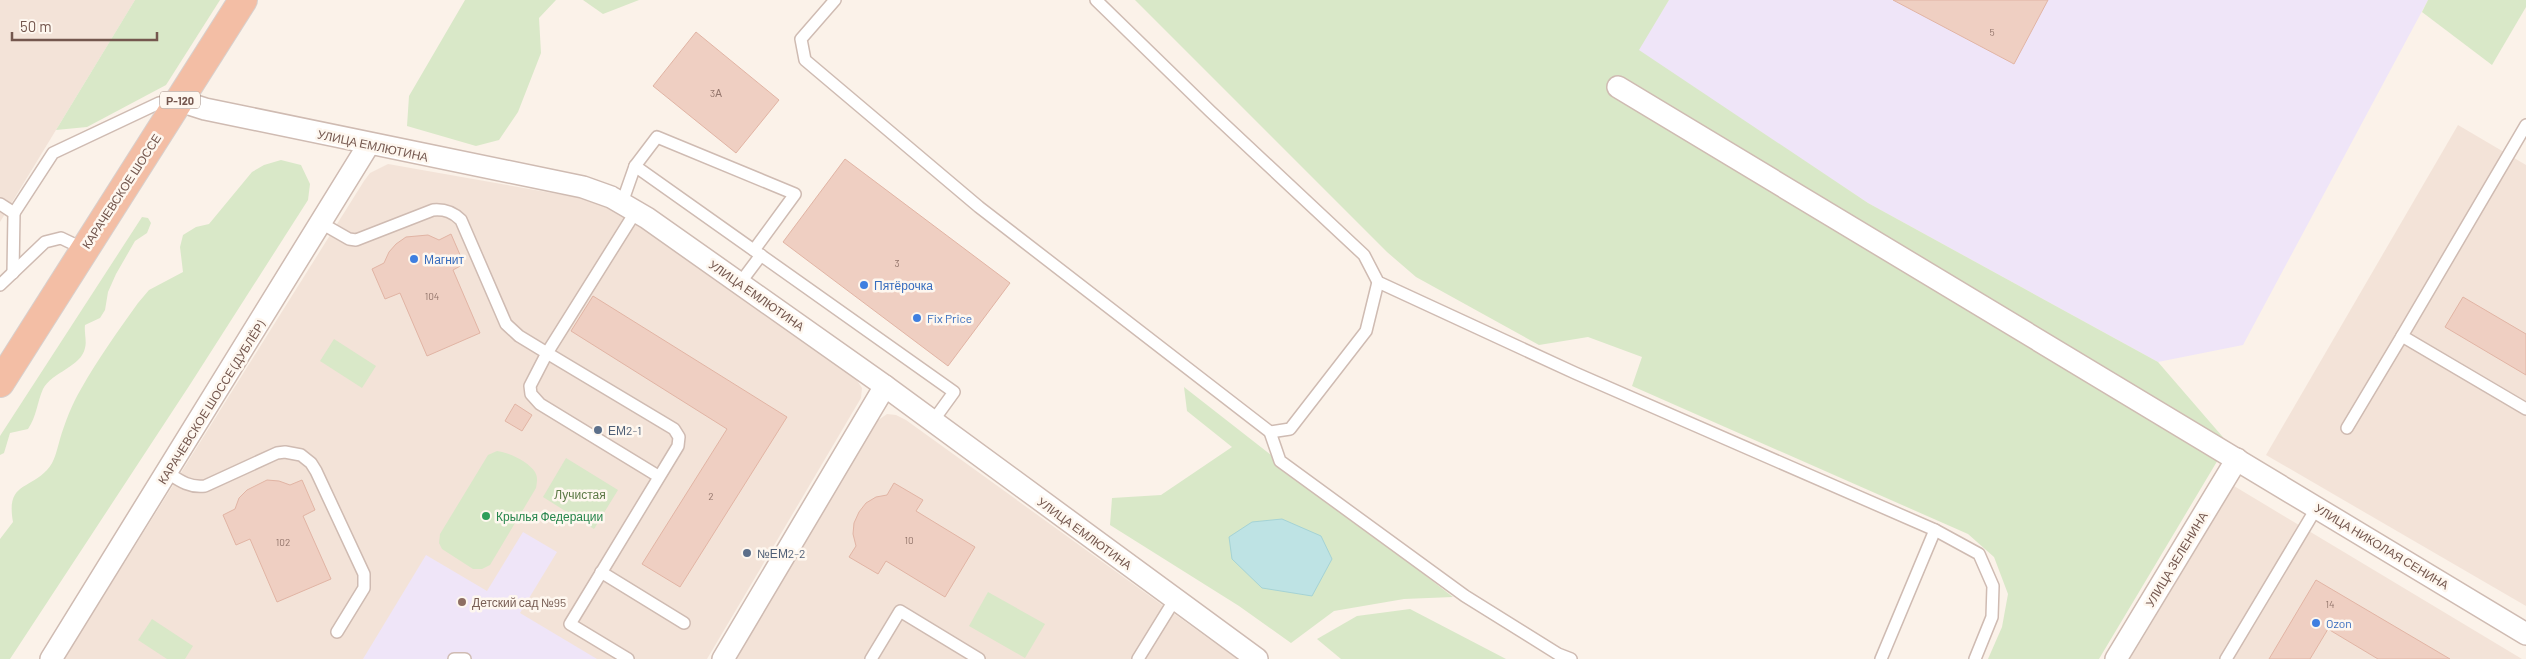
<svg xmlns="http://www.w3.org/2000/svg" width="2526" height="659" viewBox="0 0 2526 659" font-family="Barlow,sans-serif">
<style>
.residential{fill:#f3e3d8}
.education{fill:#efe5f8}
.green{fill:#d9e8c8}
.water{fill:#bee3e4;stroke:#a5d3d5}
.building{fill:#efcfc2;stroke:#e1b4a4}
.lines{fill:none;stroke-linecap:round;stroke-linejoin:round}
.service-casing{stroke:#cfbbb2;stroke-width:14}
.minor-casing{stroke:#cfbbb2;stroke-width:24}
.trunk-casing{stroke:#d8d0cd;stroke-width:30}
.service{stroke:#fff;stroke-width:11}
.minor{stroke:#fff;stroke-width:21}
.trunk{stroke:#f3bea5;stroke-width:28}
.shop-dot{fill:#3f7fe0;stroke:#fef7ef;stroke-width:2}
.service-dot{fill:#5c6f8a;stroke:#fef7ef;stroke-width:2}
.leisure-dot{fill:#2e9e5b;stroke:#fef7ef;stroke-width:2}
.education-dot{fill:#8d6e63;stroke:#fef7ef;stroke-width:2}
.labels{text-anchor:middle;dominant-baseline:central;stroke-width:5;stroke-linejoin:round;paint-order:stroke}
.number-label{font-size:10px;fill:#93756b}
.shield{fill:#fef7ef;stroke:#9d877e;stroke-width:1}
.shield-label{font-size:11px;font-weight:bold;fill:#74574e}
.street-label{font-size:12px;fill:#74574e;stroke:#fef7ef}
.shop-label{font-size:12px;fill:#366cbe;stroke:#fef7ef;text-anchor:start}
.service-label{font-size:12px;fill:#4e5e75;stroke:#fef7ef;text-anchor:start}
.park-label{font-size:12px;fill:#5c7946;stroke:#fef7ef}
.leisure-label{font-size:12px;fill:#27864d;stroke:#fef7ef;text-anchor:start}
.education-label{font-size:12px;fill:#785e54;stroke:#fef7ef;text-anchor:start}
</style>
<rect width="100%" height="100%" fill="#fbf2e9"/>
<g class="residential">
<path d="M0,0h135l-135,222z"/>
<path d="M2458,125l68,40v441l-260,-151z"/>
<path d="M388,164l204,36 30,13 234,166 6,9 -1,10 -154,261h-643l300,-478 6,-8z"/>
<path d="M887,414l9,1 10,5 331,239h-501l141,-238z"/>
<path d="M2234,486l288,173h-392z"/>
</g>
<g class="education">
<path d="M1669,0h759l-185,345 -85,17 -290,-159 -230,-153z"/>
<path d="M523,532l34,20 -37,61 77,46h-234l63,-104 61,36z"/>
</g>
<g class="green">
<path d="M135,0h85l-54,85 -79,42 -31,3z"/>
<path d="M465,0h91l-17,18 2,35 -23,59 -19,28 -23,6 -69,-20 2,-30z"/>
<path d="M583,0h56l-36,14z"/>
<path d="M1135,0h534l-30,50 229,153 290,159 70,81 -129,216h-111l14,-32 6,-33 -14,-37 -26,-23 -336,-148 10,-29 -54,-20 -49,8 -123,-68 -29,-25z"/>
<path d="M2428,0h98v7l-34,58 -70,-53z"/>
<path d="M281,160l20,5 9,19 -2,16 -117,183 -181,276h-10v-120l13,-17c-7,-39 15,-32 34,-52 8,-8 10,-21 13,-31 5,-17 12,-35 21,-50 17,-30 37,-58 57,-86l11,-13 34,-18 -3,-25 3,-12 13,-8 13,-3 43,-52 12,-7z"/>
<path d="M142,217l6,1 3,5 -4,10 -12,8 -19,33 -8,18 -3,18 -5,8 -15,7c-1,7 2,17 0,23 -4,19 -33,24 -42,41 -6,13 -6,27 -15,40l-18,4 -6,20 -4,2v-19z"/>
<path d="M334,339l42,27 -14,22 -42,-27z"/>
<path d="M1184,387l269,210 -49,2 -70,12 -43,32 -52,-37 -129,-81 2,-27 49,-3 71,-48 -45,-36z"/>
<path d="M497,451c11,1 32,11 38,21 3,5 2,10 1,16l-46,77 -8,4h-9l-31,-20 -3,-6 1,-9 48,-79z"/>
<path d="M566,458l52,32 -24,39 -51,-32z"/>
<path d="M988,592l57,32 -20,34 -56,-32z"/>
<path d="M1410,609l96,50h-165l-24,-20 40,-23z"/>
<path d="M152,619l41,27 -8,13h-18l-29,-19z"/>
</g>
<path class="water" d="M1282,519l39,17 11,23 -20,37 -50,-8 -30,-29 -3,-22 23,-15z"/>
<g class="building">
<path d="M1893,0h155l-34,64z"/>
<path d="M696,32l83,68 -43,53 -83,-67z"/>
<path d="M845,159l165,124 -62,83 -165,-124z"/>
<path d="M451,234l13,30 -11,6 27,63 -53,23 -27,-63 -15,6 -13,-30 12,-6 5,-11 7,-8 10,-7 22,-2 11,5z"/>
<path d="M593,296l194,121 -107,170 -38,-23 85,-135 -156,-98z"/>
<path d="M2463,297l63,37v41l-81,-48z"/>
<path d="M515,404l17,11 -10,16 -17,-10z"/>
<path d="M267,480l12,1 11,4 12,-5 13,30 -12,6 28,63 -54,23 -27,-63 -14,6 -13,-30 12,-6 4,-11 8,-8z"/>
<path d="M894,483l29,17 -7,11 59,36 -30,50 -59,-36 -8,13 -29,-17 7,-11 -3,-12 1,-11 5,-11 7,-9 10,-6 11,-2z"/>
<path d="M2316,580l134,79h-72l-50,-30 -18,30h-41z"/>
</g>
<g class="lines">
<g class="service-casing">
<g id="service">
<path d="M835,0l-34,39 4,21 174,147 291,225 10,29 185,135 93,58 13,5"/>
<path d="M1096,0l114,111 154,144 14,27 197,91 360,157 44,24 14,32 -1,31 -17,42"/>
<path d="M2526,125l-124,211 124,73"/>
<path d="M635,166l22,-29 138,57 -41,56"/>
<path d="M622,203l13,-37 319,226 -21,29"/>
<path d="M0,204l14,9 -1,60"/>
<path d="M14,213l39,-60 106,-50 17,-2"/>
<path d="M321,223l28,16 7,1 77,-30c12,-1 20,2 28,10l45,104 13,12 28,17 -17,33 1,8 9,10 118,72"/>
<path d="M740,283l21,-28"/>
<path d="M0,285l45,-43 16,-4 23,11"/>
<path d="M2347,428l55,-92"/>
<path d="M1270,432l20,-3 76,-98 12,-49"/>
<path d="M168,473c12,8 22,15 37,13l72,-33 8,-1 16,3 10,8 5,8 48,103v14l-27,44"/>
<path d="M601,572l83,51"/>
<path d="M454,659h11"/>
<path d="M628,659l-58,-35 108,-178 1,-9 -5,-8 -127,-76 89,-142"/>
<path d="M871,659l29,-48 79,48"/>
<path d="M1138,659l37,-60"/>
<path d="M1881,659l54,-129"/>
<path d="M2226,659l91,-152"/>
</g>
</g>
<g class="minor-casing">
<g id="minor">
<path d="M1618,87l908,547"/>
<path d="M180,101l25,8 378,78 28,10 36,21 238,168 372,273"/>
<path d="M51,659l318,-515"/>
<path d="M723,659l162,-273"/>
<path d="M2116,659l121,-200"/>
</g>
</g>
<g class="trunk-casing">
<path id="trunk" d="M0,383l243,-383"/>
</g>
<use href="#service" class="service"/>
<use href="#minor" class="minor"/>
<use href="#trunk" class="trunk"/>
</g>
<g class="shop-dot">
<circle cx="414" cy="259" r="5"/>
<circle cx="864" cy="285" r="5"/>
<circle cx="917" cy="318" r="5"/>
<circle cx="2316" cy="623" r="5"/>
</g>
<g class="service-dot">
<circle cx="598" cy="430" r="5"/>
<circle cx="747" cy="553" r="5"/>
</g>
<circle class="leisure-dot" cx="486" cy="516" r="5"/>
<circle class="education-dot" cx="462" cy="602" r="5"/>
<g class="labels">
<g class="number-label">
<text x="1992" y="32">5</text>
<text x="716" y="93">3А</text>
<text x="897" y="263">3</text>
<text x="432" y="296">104</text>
<text x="711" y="496">2</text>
<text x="909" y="540">10</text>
<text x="283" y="542">102</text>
<text x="2330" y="604">14</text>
</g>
<rect class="shield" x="160" y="91.5" width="40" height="17" rx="4"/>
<g class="shield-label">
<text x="180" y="100">Р-120</text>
</g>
<g class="street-label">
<text transform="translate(373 145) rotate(12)">УЛИЦА ЕМЛЮТИНА</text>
<text transform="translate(121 191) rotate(-57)">КАРАЧЕВСКОЕ ШОССЕ</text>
<text transform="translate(757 295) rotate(35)">УЛИЦА ЕМЛЮТИНА</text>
<text transform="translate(211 402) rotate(-58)">КАРАЧЕВСКОЕ ШОССЕ (ДУБЛЁР)</text>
<text transform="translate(1085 533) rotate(36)">УЛИЦА ЕМЛЮТИНА</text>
<text transform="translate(2382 546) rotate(31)">УЛИЦА НИКОЛАЯ СЕНИНА</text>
<text transform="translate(2176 559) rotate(-59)">УЛИЦА ЗЕЛЕНИНА</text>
</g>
<g class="shop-label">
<text x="424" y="259">Магнит</text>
<text x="874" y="285">Пятёрочка</text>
<text x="927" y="318">Fix Price</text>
<text x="2326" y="623">Ozon</text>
</g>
<g class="service-label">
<text x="608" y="430">ЕМ2-1</text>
<text x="757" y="553">№ЕМ2-2</text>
</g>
<g class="park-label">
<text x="580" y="494">Лучистая</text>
</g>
<g class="leisure-label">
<text x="496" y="516">Крылья Федерации</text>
</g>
<g class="education-label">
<text x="472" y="602">Детский сад №95</text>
</g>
</g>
<path d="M12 32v8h145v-8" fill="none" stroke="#74574e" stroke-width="2.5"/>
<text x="20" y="32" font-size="15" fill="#74574e" stroke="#fef7ef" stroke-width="4" paint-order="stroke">50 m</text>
</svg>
